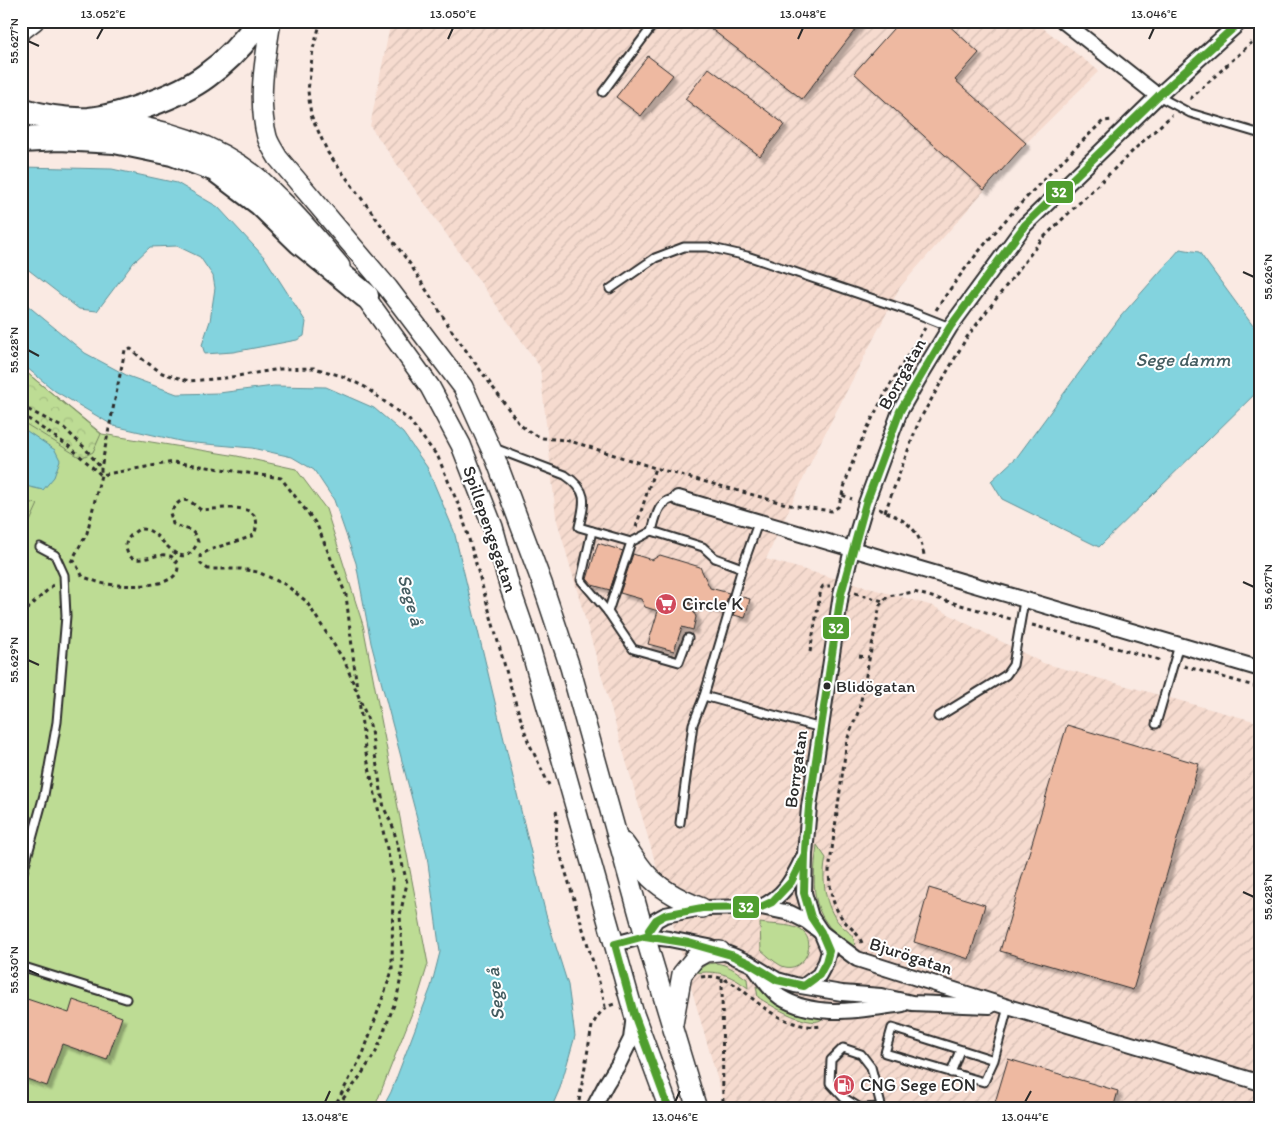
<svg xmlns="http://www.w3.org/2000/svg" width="1282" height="1130" viewBox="0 0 1282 1130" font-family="Itim,sans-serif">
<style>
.industrial{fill:url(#industrial-furrows)}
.green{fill:#bddc94;stroke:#748460}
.forest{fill:url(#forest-crowns);stroke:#748460}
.cemetery{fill:url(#cemetery-stones);stroke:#748460}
.water{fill:#83d3de;stroke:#609096}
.building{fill:#eeb9a1;stroke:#2b2b2b;filter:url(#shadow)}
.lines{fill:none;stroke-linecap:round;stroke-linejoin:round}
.lane-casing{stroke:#2b2b2b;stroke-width:11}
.street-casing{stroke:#2b2b2b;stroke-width:18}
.secondary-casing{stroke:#2b2b2b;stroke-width:22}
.highway-casing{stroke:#2b2b2b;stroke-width:28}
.path{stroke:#2b2b2b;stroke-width:3;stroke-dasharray:4 4;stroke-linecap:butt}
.lane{stroke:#fff;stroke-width:7}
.street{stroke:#fff;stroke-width:14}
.secondary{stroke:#fff;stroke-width:19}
.highway{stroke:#fff;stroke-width:24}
.bus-1-casing{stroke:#fff;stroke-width:11}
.bus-1{stroke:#509e2f;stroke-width:8}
.ticks{fill:none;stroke:#2b2b2b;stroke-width:2}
.bus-dot{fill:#2b2b2b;stroke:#fff;stroke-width:2}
.labels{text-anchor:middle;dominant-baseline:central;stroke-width:4;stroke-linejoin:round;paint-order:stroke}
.bus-label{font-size:17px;fill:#2b2b2b;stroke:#fff;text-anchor:start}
.street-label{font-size:18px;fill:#2b2b2b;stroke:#fff}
.poi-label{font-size:18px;fill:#2b2b2b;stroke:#fff;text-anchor:start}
.water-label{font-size:19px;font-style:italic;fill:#455d61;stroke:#fff}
.line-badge{stroke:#fff;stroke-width:2}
.badge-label{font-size:14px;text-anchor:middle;font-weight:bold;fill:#fff}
.neatline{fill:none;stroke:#2b2b2b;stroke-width:2}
.ticks-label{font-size:12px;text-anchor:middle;fill:#2b2b2b}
</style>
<defs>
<pattern id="industrial-furrows" width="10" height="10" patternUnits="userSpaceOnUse" patternTransform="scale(1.25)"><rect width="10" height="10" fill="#f6dbcf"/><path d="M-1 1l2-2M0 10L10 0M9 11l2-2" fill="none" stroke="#d3bcb2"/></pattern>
<pattern id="forest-crowns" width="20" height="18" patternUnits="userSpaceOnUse" patternTransform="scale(1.25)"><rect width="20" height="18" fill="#bddc94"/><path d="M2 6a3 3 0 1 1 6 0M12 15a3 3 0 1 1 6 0" fill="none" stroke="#a3bd80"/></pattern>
<pattern id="cemetery-stones" width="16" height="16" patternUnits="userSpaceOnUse" patternTransform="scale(1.25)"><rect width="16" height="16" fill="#bddc94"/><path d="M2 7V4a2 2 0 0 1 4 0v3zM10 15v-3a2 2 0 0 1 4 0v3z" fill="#a3bd80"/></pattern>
<filter id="shadow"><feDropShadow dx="4.5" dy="4.5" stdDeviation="1" flood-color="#0004"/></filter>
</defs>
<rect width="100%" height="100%" fill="#faeae3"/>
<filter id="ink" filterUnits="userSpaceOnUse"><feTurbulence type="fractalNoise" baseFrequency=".02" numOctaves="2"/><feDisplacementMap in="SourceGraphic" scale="10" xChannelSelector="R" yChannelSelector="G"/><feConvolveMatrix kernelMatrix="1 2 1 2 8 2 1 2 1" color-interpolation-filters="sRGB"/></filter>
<g filter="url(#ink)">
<path class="industrial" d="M391,21h643l65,50 -73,72 -126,144 -82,160 -52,112 167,47 110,57 218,60v386h-535l-170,-592 -16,-150 -170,-241z"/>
<g class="green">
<path d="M21,368l81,66 135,22 59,13 30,40 37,116 65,339 -12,39 -42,106h-353z"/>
<path d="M817,845l9,13c-5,20 -1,49 13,65 8,9 18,12 15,26 -43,-31 -43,-55 -37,-104z"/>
<path d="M760,923c12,2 29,1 39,6 22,12 3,48 -19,36 -7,-4 -13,-10 -19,-15z"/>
<path d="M715,963c13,1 22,9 32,16l1,9c-19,-14 -30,-18 -54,-15l13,-9z"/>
<path d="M756,986c25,22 37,23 68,31 -9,15 -55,-12 -66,-20z"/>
</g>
<path class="forest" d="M21,368l80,66 -8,18 -12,6 -60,-37z"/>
<path class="cemetery" d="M21,501l17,3 -17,37z"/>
<g class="water">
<path d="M21,167l91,2 65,14 41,24 47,51 41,64 -2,14 -7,4 -64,12 -28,2 -3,-9 8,-24 5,-33 -2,-12 -13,-19 -23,-11 -27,1 -16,15 -37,49 -18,-2 -58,-45z"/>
<path d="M1180,249l19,3 57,78 5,12 -1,47 -161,158 -97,-48 -11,-18 26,-24 104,-141z"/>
<path d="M21,300l64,53 43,23 49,18 42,-1 55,-7 52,1 48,21 29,25 24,34 27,64 92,384 22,70 7,51 -15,52 -9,21h-169l9,-17 40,-105 9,-35 -13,-96 -56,-213 -15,-80 -22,-63 -20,-30 -22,-13 -40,-9 -68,-6 -70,-16 -59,-35 -34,-28z"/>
<path d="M21,427l34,23 5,10 -6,17 -11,13 -22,-5z"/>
</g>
<g class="building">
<path d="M701,21h161l-60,78z"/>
<path d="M900,21h44l35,32 -24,27 71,63 -42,47 -130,-117z"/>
<path d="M648,56l25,19 -32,41 -25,-19z"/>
<path d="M709,68l74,55 1,2 -24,31 -75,-57z"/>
<path d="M598,543l25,8 -13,39 -18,-5 -5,-6z"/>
<path d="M633,554l19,6 8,-5 40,12 10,21 19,5 -6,19 -34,-10 7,15 -3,13 -11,-3 -8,24 -26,-7 10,-33 -13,-4 -4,-8 -21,-6z"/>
<path d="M739,596l11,3 -5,19 -11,-3z"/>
<path d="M1067,725l132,39 -66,226 -133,-39z"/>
<path d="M929,888l56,17 -16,54 -55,-17z"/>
<path d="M21,997l48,16 4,-13 49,17 -15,43 -45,-16 -15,42 -26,-9z"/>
<path d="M1008,1059l110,32 -5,18h-120z"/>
</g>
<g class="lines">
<g class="lane-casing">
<g id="lane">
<path d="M603,92l53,-71"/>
<path d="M1158,96l32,17 71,21"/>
<path d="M610,289l45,-31 29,-11h24l39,9 165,56 38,15"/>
<path d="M494,448l71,27c24,16 20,27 14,52l52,15 21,-11"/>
<path d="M678,498c-20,2 -21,15 -26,33l51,16 12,11 27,10"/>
<path d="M592,531l-11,49 27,32 25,37 46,13 9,-24"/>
<path d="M608,612l23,-70"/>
<path d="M704,696l117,32"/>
<path d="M938,717l68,-42 7,-10 11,-64"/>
<path d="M1156,724l23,-79"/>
<path d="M680,823l13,-99 11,-28 38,-128 16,-45"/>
<path d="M21,879l23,-84 13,-73 9,-106 -2,-41 -9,-20 -15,-8"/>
<path d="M21,966l105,33"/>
<path d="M994,1060l-10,22 -99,-29 7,-25 102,32 14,-53"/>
<path d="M951,1073l9,-23"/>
<path d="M881,1107l-21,1 -16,-10 -14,-15 1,-23 12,-12 18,6 10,13 11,42"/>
</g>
</g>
<g class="street-casing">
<g id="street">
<path d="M1063,21l95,75"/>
<path d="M678,498l583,171"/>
<path d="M761,907c23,-11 31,-26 42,-49"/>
<path d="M645,936l11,-16 9,-5 37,-7 59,-1 29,6 16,8 51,38 151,48 253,76"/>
<path d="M615,944l30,-8 24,3 40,8 22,8 18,8 28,17 18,5 47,8 39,3 31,7 78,3"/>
<path d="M757,971c7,9 14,20 23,26 37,23 83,12 123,7"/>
<path d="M804,986l15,-11 7,-13 3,-11 -8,-19 -10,-15 -7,-24 1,-39 4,-47 32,-213 11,-44 14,-47 34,-92 19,-33 31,-51 75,-102 133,-129 83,-75"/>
<path d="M593,1109l13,-25 12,-19 13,-26 3,-24"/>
</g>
</g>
<g class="secondary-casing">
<g id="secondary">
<path d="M271,21c-6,38 -14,78 -4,116 2,7 7,14 11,21l110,130 75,99 33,73 46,123 28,84 75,269 52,173"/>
<path d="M21,31l13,-10"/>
<path d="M101,121c55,5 112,21 156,56 8,6 14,14 22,21 22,21 41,44 61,68"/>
<path d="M358,287l72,100 31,58 32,82 17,61 18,52 106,374 35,95"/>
<path d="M624,843c7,9 13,20 21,29 14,17 36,28 57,36"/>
<path d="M673,1024l9,-50 13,-16 11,-6 14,-1"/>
</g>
</g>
<g class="highway-casing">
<g id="highway">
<path d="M21,110c21,7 46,11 68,10 31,-3 92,-25 117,-44 21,-15 39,-34 53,-55"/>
<path d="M21,140l38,-2 56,3 57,12 43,16 45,34 40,39 66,54"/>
</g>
</g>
<g class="path">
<path d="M321,21l-8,28 -5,42 3,24 17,38 82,111 42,67 68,94 13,9 10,4 22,2 15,4 75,24 135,37 41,6 7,-4 4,-12 10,4"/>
<path d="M1190,99l71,-65"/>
<path d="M936,310c46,-71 107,-131 167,-189l9,-1"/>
<path d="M21,406l43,22 21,20 15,19"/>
<path d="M21,414l49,33 31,28 73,-13 107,16 36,47 29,70 11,94"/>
<path d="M842,495c15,-57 51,-117 83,-167"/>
<path d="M879,509c25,10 40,18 45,46"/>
<path d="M885,512l34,-91 48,-84 75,-98 98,-95 32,-29"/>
<path d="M636,527l19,-59"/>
<path d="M73,559l10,18c8,2 15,6 23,7 16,2 63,5 71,-12 1,-2 1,-5 1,-7 -3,-6 -5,-9 -12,-10 -13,-2 -37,15 -40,-8 -1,-8 7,-14 13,-18 3,0 6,0 9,1 17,7 33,46 50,12 -5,-16 -12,-11 -25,-18l-3,-11c11,-17 16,-16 31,-3 20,-1 67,-11 53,25 -14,7 -45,12 -54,21l1,8 7,5h33l17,3 28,13 20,16 39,61 25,63 14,83 9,19 14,56 -7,32 2,36v21l-5,25 -21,55 -19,29 -22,28"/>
<path d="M71,562l16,-29 14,-58v-7l24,-118 6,-1 11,10 20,14 27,8 36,-3 55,-9 34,-1 28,8 23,11 44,33 29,37 23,54 52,184 15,46 21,44"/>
<path d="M855,593l28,8"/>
<path d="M21,615l33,-31"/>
<path d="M1032,625l131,36"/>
<path d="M810,652l11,-63 2,-3h7"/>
<path d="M859,656l10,1"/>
<path d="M1184,666l77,22"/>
<path d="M556,811l1,5 -1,24 47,155 2,12"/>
<path d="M862,943c-4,-9 -9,-13 -15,-19 -15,-16 -17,-33 -18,-53l18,-131 12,-30 21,-105 8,-9 26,-4 97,27"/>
<path d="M701,977c30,-4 43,17 65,32 14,10 37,20 55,17"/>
<path d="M722,978l1,131"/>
<path d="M579,1101l13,-75c6,-11 10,-18 22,-22"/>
<path d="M333,1109l30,-55 29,-83 1,-95 -28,-127 -6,-49"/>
</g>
<use href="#lane" class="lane"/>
<use href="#street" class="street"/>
<use href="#secondary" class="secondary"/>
<use href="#highway" class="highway"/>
<g class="bus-1-casing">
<g id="bus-1">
<path d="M649,930l7,-10 9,-5 37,-7 59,-1 11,-5 19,-20 14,-28 1,-18"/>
<path d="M669,1109l-35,-95 -19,-70 30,-8 44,7 42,12 18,8 28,17 27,6 15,-11 7,-13 3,-11 -8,-19 -10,-15 -7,-24 1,-39 4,-47 32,-213 25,-91 34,-92 50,-84 75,-102 133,-129 83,-75"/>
</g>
</g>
<use href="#bus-1" class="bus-1"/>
</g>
</g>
<path class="ticks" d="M97,39l6,-11M448,39l5,-11M798,39l5,-11M1149,39l5,-11M28,41l11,5M1243,272l11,5M28,350l11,6M1243,582l11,5M28,660l11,5M1243,892l11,5M28,970l11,5M325,1102l5,-11M675,1102l5,-11M1025,1102l6,-11"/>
<defs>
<g id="supermarket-disc" transform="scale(1.125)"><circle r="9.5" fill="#d1495b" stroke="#fff"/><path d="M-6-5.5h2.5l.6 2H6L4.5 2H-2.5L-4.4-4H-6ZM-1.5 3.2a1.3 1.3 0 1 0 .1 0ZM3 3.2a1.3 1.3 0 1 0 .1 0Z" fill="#fff"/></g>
<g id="fuel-disc" transform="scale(1.125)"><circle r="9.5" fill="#d1495b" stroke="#fff"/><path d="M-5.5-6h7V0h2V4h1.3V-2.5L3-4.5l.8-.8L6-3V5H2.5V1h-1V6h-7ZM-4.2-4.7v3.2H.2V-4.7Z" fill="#fff"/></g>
</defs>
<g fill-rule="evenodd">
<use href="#supermarket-disc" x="666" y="604"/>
<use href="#fuel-disc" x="844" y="1085"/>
</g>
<circle class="bus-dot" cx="827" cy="686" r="4.5"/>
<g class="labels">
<g class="bus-label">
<text x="836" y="686">Blidögatan</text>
</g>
<g class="street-label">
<text transform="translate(902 374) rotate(-61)">Borrgatan</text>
<text transform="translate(490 529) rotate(71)">Spillepengsgatan</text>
<text transform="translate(796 769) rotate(-82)">Borrgatan</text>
<text transform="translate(911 956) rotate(18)">Bjurögatan</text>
</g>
<g class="poi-label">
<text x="682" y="604">Circle K</text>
<text x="860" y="1085">CNG Sege EON</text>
</g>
<g class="water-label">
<text x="1183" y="359">Sege damm</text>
<text transform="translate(411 600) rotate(74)">Sege å</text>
<text transform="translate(495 994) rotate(-96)">Sege å</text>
</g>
</g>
<g class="line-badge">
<rect x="1045" y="180" width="29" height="24" rx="5" fill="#509e2f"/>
<rect x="822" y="616" width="28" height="24" rx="5" fill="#509e2f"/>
<rect x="732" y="895" width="28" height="24" rx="5" fill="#509e2f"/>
</g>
<g class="badge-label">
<text x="1059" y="197">32</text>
<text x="836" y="633">32</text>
<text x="746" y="912">32</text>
</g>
<rect width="1282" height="1130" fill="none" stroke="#fff" stroke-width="55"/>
<rect x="28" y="28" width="1226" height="1074" class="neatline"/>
<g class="ticks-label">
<text x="103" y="18">13.052°E</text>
<text x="453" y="18">13.050°E</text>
<text x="803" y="18">13.048°E</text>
<text x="1154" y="18">13.046°E</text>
<text transform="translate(14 41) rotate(-90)" y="4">55.627°N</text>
<text transform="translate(1268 277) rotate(-90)" y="4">55.626°N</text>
<text transform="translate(14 350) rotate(-90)" y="4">55.628°N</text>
<text transform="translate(1268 587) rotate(-90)" y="4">55.627°N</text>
<text transform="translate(14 660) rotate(-90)" y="4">55.629°N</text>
<text transform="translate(1268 897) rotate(-90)" y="4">55.628°N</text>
<text transform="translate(14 970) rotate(-90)" y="4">55.630°N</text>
<text x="325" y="1121">13.048°E</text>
<text x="675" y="1121">13.046°E</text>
<text x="1025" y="1121">13.044°E</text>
</g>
</svg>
